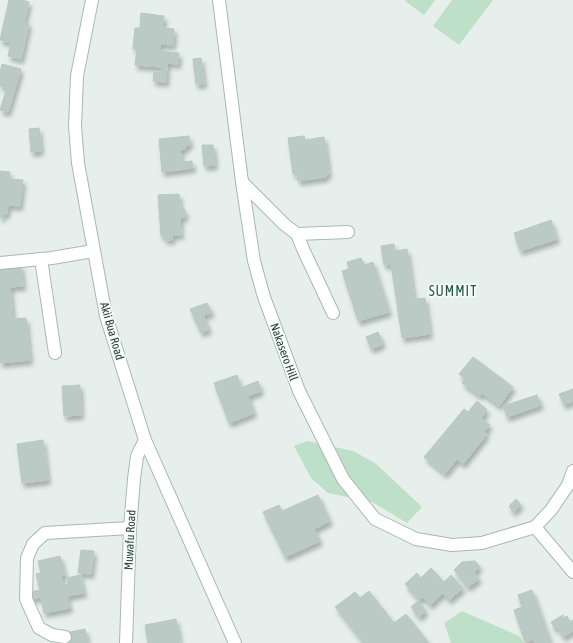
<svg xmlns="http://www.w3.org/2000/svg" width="573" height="643" viewBox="0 0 573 643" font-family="'Asap Condensed',sans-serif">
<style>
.green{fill:#bfe0c8}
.building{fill:#bbcac4;stroke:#b8c9c2;filter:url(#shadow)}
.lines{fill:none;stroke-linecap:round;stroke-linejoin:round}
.minor-casing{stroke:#a8b8b2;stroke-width:14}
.minor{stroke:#fff;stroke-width:12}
.labels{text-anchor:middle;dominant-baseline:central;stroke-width:3.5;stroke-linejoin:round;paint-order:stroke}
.street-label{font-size:12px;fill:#24423a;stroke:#f7fbf9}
.quarter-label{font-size:14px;letter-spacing:1px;fill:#1f5548;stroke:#f7fbf9}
</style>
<defs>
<filter id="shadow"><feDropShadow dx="2.5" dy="4.5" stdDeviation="2" flood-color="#0004"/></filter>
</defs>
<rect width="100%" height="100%" fill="#e6efeb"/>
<g class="green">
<path d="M406,0h29l-11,15 -19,-14z"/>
<path d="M452,0h41l-34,45 -26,-19z"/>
<path d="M307,441l46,10 22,12 47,44 -15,16 -35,-21 -44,-9 -17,-15 -17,-32z"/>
<path d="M462,611l57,25 5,7h8h-81l-7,-20z"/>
</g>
<g class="building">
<path d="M9,0h13l7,2 -5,20 5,1 -8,36 -13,-3 3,-13 -11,-3z"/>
<path d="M141,13l23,3 -1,12 11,1 -1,16 -13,-1v7l19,2 -1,11 -11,-1 -1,19 -13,-1 1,-9 8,1v-6l-27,-2 2,-16h-4l2,-21h5z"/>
<path d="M201,58l3,26h-8l-3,-25z"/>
<path d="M2,64l19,5 -13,43 -8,-2 7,-23 -7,-1v-14z"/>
<path d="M39,128l2,23 -10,1 -2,-23z"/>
<path d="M189,136l1,9 -5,1v3l-5,1 2,12 10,-1 1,7 -31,4 -3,-33z"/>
<path d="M304,136l1,4 19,-3 5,37h-3v3l-28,4 -1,-8 -4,1 -5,-36z"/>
<path d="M202,145h11l2,20 -11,1z"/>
<path d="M0,171l10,1 -1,7 14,1 -3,26 -12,-1 -1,9 -4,-1 -1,5h-2z"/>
<path d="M179,194l1,16 5,-1v8l-5,1 1,17h-9v5h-7v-4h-4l-3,-41z"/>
<path d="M551,220l6,19 -37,12 -6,-18z"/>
<path d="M394,244l1,7 12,-2 7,50 11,-1 5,36 -28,4 -11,-74 -7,1 -3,-19z"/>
<path d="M361,258l3,7 9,-3 16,50 -31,9 -16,-50 7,-2 -2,-7z"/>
<path d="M21,265l2,21 -13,1 3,32 13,-1 4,42 -30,3v-97z"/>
<path d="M207,303l5,10 -9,2 6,14 -8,4 -11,-24z"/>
<path d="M378,332l5,12 -12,5 -5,-12z"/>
<path d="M473,357l40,30 -14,19 -17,-13 -2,3 -18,-13 3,-4 -6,-5z"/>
<path d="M237,375l4,13 17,-7 3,10 -13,5 6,17 -25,10 -15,-40z"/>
<path d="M80,385l1,30 -17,1 -2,-30z"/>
<path d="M573,389v12l-9,4 -5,-11z"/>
<path d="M537,395l4,10 -34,12 -4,-11z"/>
<path d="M477,401l10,9 -6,8 9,7 -6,7 3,2 -24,30 -6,-5 -12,15 -21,-17 40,-48 4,3z"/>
<path d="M43,440l5,40 -26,3 -5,-39z"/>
<path d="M318,495l12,26 -16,8 6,12 -35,16 -22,-45 16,-7 3,6z"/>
<path d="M516,499l5,6 -8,7 -4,-6z"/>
<path d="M81,550l13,1 -3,23 -13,-1z"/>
<path d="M60,556l5,19 -4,1 2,9 5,-1 -1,-6 13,-3 4,18 -17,3 3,12 -26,5 -3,-16 -10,2 -1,-7 10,-2 -4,-16 5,-1 -3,-12z"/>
<path d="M475,561l5,6 -6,5 5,7 -11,8 -14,-17 8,-8z"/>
<path d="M431,568l13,14 7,-7 12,13 -14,12 -6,-7 -13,12 -7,-8 -4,3 -14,-16 12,-11 4,5z"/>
<path d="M532,590l19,53h-16l-2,-4 -8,3 -11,-32 8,-3 -4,-12z"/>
<path d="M369,591l25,32 12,-9 23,29h-65l-29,-36 20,-15 5,6z"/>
<path d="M418,601l8,10 -7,6 -8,-10z"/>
<path d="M563,615l1,3 3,-2 3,6 3,-2v11l-10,6 -6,-10 -2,2 -4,-7z"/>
<path d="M176,619l4,24h-32l-3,-18z"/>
<path d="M85,629l3,14h-20l-1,-3 5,-1 -2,-7z"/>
</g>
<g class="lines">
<g class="minor-casing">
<g id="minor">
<path d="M92,0l-15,76 -2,50 3,37 28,153 39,124 90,203"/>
<path d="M219,0l23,182 12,79 10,36 35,94 44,88 32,40 41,20 36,6 30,-2 53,-16 16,-17 17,-25 5,-14"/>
<path d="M242,182l43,43 12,9 51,-2"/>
<path d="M297,234l6,15 30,64"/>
<path d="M41,259l14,94"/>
<path d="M0,263l52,-5 41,-7"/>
<path d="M535,527l38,45"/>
<path d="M65,637l-13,-2 -13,-7 -13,-29 1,-41 6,-14 12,-11 85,-5"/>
<path d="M126,643l4,-115 4,-49 3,-23 8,-16"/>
</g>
</g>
<use href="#minor" class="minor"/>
</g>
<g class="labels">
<g class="street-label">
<text transform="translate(112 331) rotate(74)">Akii Bua Road</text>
<text transform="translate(284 352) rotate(70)">Nakasero Hill</text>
<text transform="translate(130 540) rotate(-87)">Muwafu Road</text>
</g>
<g class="quarter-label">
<text x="453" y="291">SUMMIT</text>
</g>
</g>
</svg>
